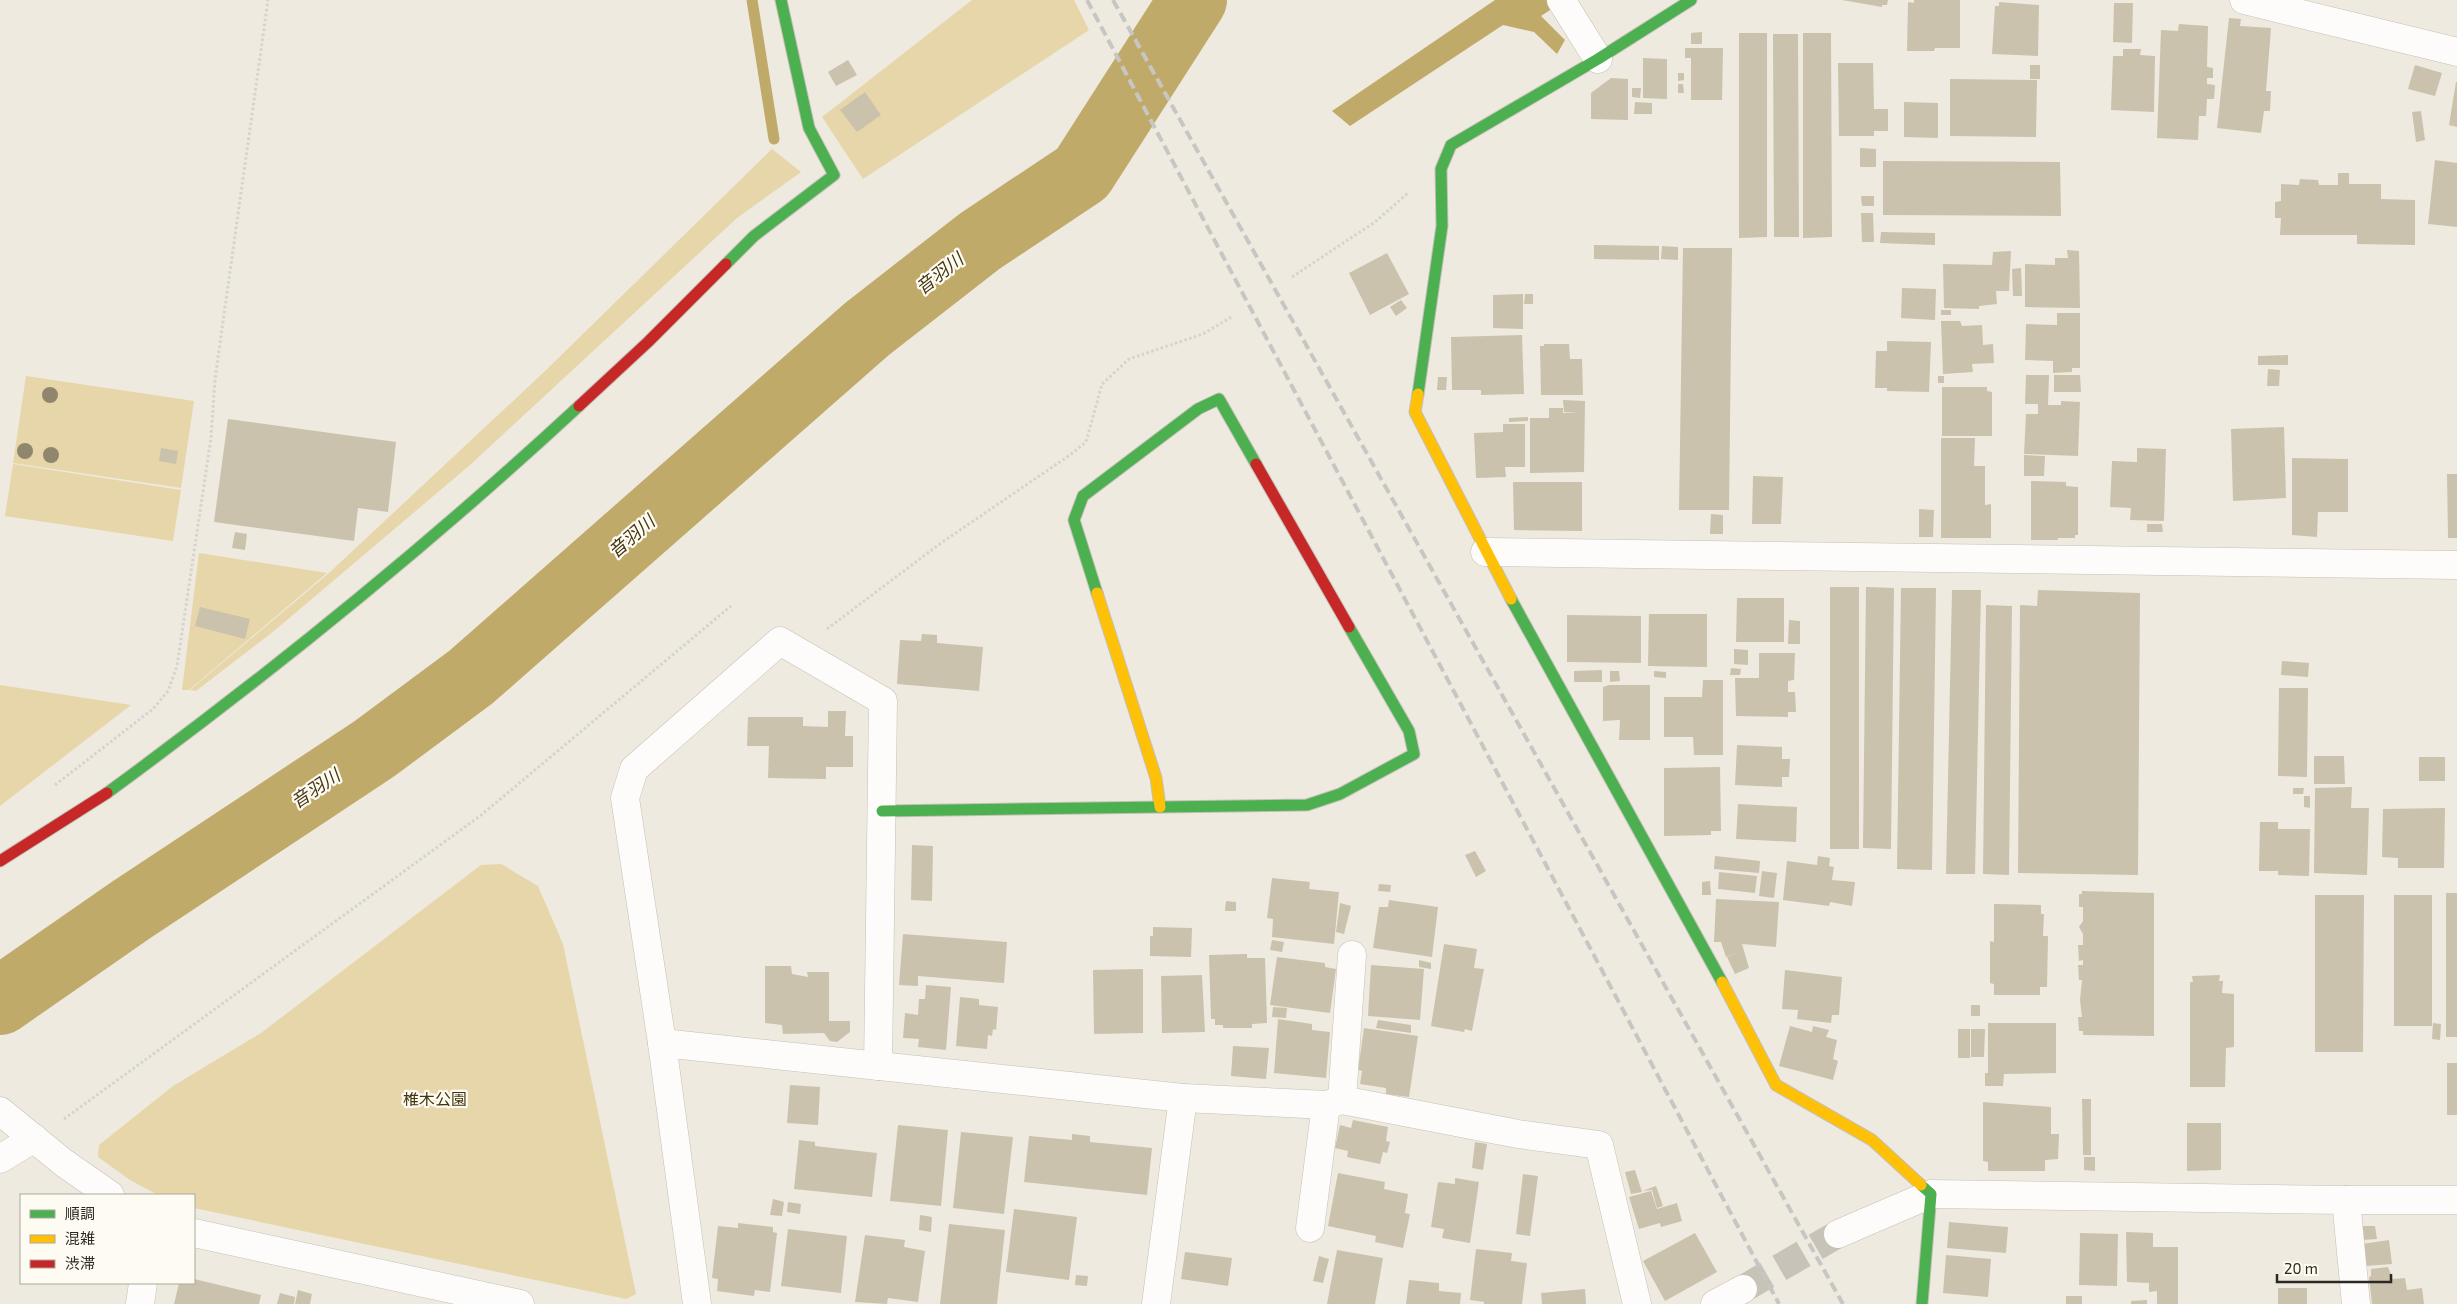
<svg xmlns="http://www.w3.org/2000/svg" width="2457" height="1304" viewBox="0 0 2457 1304" font-family="'Exo 2','Noto Sans JP',sans-serif">
<style>
.green{fill:#e6d6a9}
.water{fill:#c0aa6a}
.lines{fill:none;stroke-linecap:round;stroke-linejoin:round}
.stream{stroke:#c0aa6a;stroke-width:11}
.river{stroke:#c0aa6a;stroke-width:68}
.building{fill:#cac2ac}
.street-tunnel{stroke:#c8c3b9;stroke-width:28;stroke-dasharray:28 14;stroke-linecap:butt}
.street-casing{stroke:#c4c0b7;stroke-width:29}
.fast-casing{stroke:#c4c0b7;stroke-width:13}
.slow-casing{stroke:#c4c0b7;stroke-width:13}
.jam-casing{stroke:#c4c0b7;stroke-width:13}
.path{stroke:#d5d3d0;stroke-width:3;stroke-dasharray:2.5 2.5;stroke-linecap:butt}
.street{stroke:#fdfcfa;stroke-width:28}
.fast{stroke:#4caf50;stroke-width:11}
.slow{stroke:#ffc107;stroke-width:11}
.jam{stroke:#c62828;stroke-width:11}
.rail{stroke:#c8c6c4;stroke-width:4;stroke-dasharray:10 5;stroke-linecap:butt}
.tree{fill:#8f866d}
.labels{text-anchor:middle;dominant-baseline:central;stroke-width:4.5;stroke-linejoin:round;paint-order:stroke}
.park-label{font-size:16px;fill:#41350f;stroke:#fefbf3}
.water-label{font-size:18px;font-style:italic;fill:#443712;stroke:#fefbf3}
</style>
<rect width="100%" height="100%" fill="#efeadf"/>
<g class="green">
<path d="M972,0h102l15,30 -226,149 -41,-62z"/>
<path d="M772,149l29,23 -64,46 -267,247 -196,166 -78,60 -6,-1 139,-117 214,-200z"/>
<path d="M26,376l168,25 -13,87 -168,-25z"/>
<path d="M13,464l168,26 -8,51 -168,-25z"/>
<path d="M199,553l128,20 -138,117h-7z"/>
<path d="M0,685l131,20 -131,101z"/>
<path d="M501,864l37,22 25,58 73,350 -10,5 -432,-91v-13h-36l-28,-15 -32,-23 1,-12 74,-59 88,-53 220,-168z"/>
</g>
<path class="water" d="M1495,0h70l-24,16 24,24 -8,14 -23,-22 -31,-7 -153,101 -18,-15z"/>
<g class="lines">
<path class="stream" d="M752,0l22,139"/>
<path class="river" d="M0,1001l131,-91 243,-161 97,-72 396,-348 113,-88 102,-68 111,-173"/>
</g>
<g class="building">
<path d="M1842,0h46l-1,5h-5v2z"/>
<path d="M1914,0h46v48h-25l-1,3h-27l1,-49 6,1z"/>
<path d="M1999,2l40,3 -1,51 -46,-2 3,-48h4z"/>
<path d="M2114,3h19l-1,40 -19,-1z"/>
<path d="M2229,18l12,1 -1,7 31,2 -5,63h5l-1,20h-6l-3,22 -44,-5z"/>
<path d="M2179,24l29,2 -1,41 6,1v10h-6v6l8,1 -1,14h-7l-1,17h-7l-1,24 -41,-2 4,-108 17,1z"/>
<path d="M1702,32v12h-11v-11z"/>
<path d="M1739,33h28v204l-28,1z"/>
<path d="M1803,33h28l1,204 -29,1z"/>
<path d="M1773,34h25l1,203h-25z"/>
<path d="M1685,48h38l-1,52h-31v-42h-6z"/>
<path d="M2123,49h18l-1,6 15,1 -1,56 -43,-2 2,-54h10z"/>
<path d="M1643,58l24,1v40l-24,-1z"/>
<path d="M848,60l9,15 -21,11 -8,-14z"/>
<path d="M1838,63h35l1,46h14v22h-14v5h-35z"/>
<rect x="2030" y="65" width="10" height="14"/>
<path d="M2415,65l27,8 -7,23 -27,-7z"/>
<path d="M1678,73h6v7l-6,1z"/>
<path d="M1611,78l17,1v41l-37,-1v-26z"/>
<path d="M1950,79l87,1 -1,57 -86,-1z"/>
<path d="M2456,82h1v45l-8,-2z"/>
<path d="M1678,84h5l1,9h-6z"/>
<path d="M1632,88h9l-1,10 -8,-1z"/>
<path d="M865,92l16,23 -24,17 -17,-22z"/>
<path d="M1635,102l17,1v11h-18z"/>
<path d="M1904,102l34,1v35l-34,-1z"/>
<path d="M2421,111l4,29 -9,2 -4,-30z"/>
<path d="M1860,148l16,1v18h-16z"/>
<path d="M2435,160l22,3v64l-29,-3z"/>
<path d="M1883,161l177,1 1,54 -178,-1z"/>
<path d="M2338,173h11v11h32v15l34,1v45l-58,-1v-9h-77l1,-17h-6v-16l6,-1v-17l18,1 1,-6 18,1 1,5h19z"/>
<path d="M1861,196h13v10h-12z"/>
<path d="M1861,213h12l1,29h-12z"/>
<path d="M1881,232l54,1v12l-55,-2z"/>
<path d="M1594,245l65,1v14l-65,-1z"/>
<path d="M1662,246l16,1v13l-17,-1z"/>
<path d="M1683,248h49l-3,262h-50z"/>
<path d="M2067,250l12,1 1,57 -55,-1v-43l30,1v-7h13z"/>
<path d="M2011,251l-2,40h-13l1,13 -18,2v3l-35,-1 -1,-44 49,1 1,-13z"/>
<path d="M1387,253l22,41 -39,21 -21,-42z"/>
<path d="M2021,268l1,28h-9l-1,-27z"/>
<path d="M1902,288l34,1 -1,31 -34,-2z"/>
<path d="M1523,294v35l-30,-1v-33z"/>
<path d="M1525,294h8v10h-9z"/>
<path d="M1401,300l6,8 -11,8 -6,-9z"/>
<rect x="1941" y="310" width="10" height="5"/>
<path d="M2057,313h23v55h-8v4l-19,1v-12l-28,-1 1,-36 31,1z"/>
<path d="M1941,321h19l2,5 20,-1 1,20 10,-1 1,19 -22,1 1,8 -30,2z"/>
<path d="M1522,335l2,59 -43,1v-5h-29l-1,-53z"/>
<path d="M1887,341l44,1 -2,50 -42,-1v-3h-12l1,-37h11z"/>
<path d="M1544,344h25l1,15h12l1,36h-42l-1,-49h4z"/>
<path d="M2288,355v10h-30v-9z"/>
<path d="M2268,369l12,1 -1,16h-12z"/>
<path d="M2026,375h23l-1,30h13v-4l19,1 -2,54 -54,-2 2,-40h12v-10h-13z"/>
<path d="M2054,375h26l1,17h-27z"/>
<rect x="1938" y="376" width="6" height="7"/>
<path d="M1438,377h9l-1,13h-9z"/>
<path d="M1942,387h45v4l5,1v44h-50z"/>
<path d="M1563,400l22,1 -1,71 -54,1v-55h19v-10h14v5h14l-13,-1z"/>
<path d="M1528,417v4l-19,1v-4z"/>
<path d="M228,419l168,23 -8,70 -30,-4 -4,33 -140,-19z"/>
<path d="M1503,424h22v43h-20l1,10 -30,1 -2,-45 29,-1z"/>
<path d="M2284,427l2,71 -53,3 -2,-72z"/>
<path d="M1941,438h34l-1,28h11v39l6,-1v34h-50z"/>
<path d="M161,448l17,3 -2,13 -17,-3z"/>
<path d="M2137,448l29,1 -2,72 -34,-1 1,-12 -21,-1 2,-46 25,1z"/>
<path d="M2024,455l21,1 -1,20h-20z"/>
<path d="M2292,458l56,1v53h-30l-1,25 -25,-2z"/>
<path d="M2447,474h10v64h-9z"/>
<path d="M1753,476l30,1 -2,47h-29z"/>
<path d="M2031,481l35,1v4l12,1v48h-3v3h-17v2h-27z"/>
<path d="M1513,482h69v49l-68,-1z"/>
<path d="M1919,509l15,1 -1,27h-14z"/>
<path d="M1711,514l12,1v19h-13z"/>
<path d="M2147,524h15l1,8h-16z"/>
<path d="M235,532l12,2 -2,16 -13,-2z"/>
<rect x="1830" y="587" width="29" height="262"/>
<path d="M1866,587l28,1 -3,261 -28,-1z"/>
<path d="M1901,588h35l-4,282 -35,-1z"/>
<path d="M1952,590h29l-6,284h-29z"/>
<path d="M2038,590l102,3 -2,282 -120,-2 2,-268 17,1z"/>
<path d="M1737,598h47v44h-48z"/>
<path d="M1986,605l26,1 -3,269 -26,-1z"/>
<path d="M200,607l50,12 -5,20 -50,-13z"/>
<path d="M1649,614h58v53l-59,-1z"/>
<path d="M1567,615l74,1v47l-74,-1z"/>
<path d="M1789,620l11,1v23h-12z"/>
<path d="M922,634l15,1v8l46,4 -4,44 -82,-7 3,-44 21,1z"/>
<path d="M1734,649l14,1v15l-14,-1z"/>
<path d="M1759,653h36l-1,27 -6,1v11h7l1,20h-8v5l-52,-1 -1,-38h24z"/>
<path d="M2282,661l27,2 -1,14 -27,-2z"/>
<path d="M1731,668l10,1 -1,6h-10z"/>
<path d="M1602,670v12h-28v-11z"/>
<path d="M1610,671h9l1,10 -10,1z"/>
<path d="M1654,671l12,1v6l-12,-1z"/>
<path d="M1703,680h20v75h-29l-1,-18h-29v-40h38z"/>
<path d="M1609,685h41v55h-31l1,-20 -17,1v-34z"/>
<path d="M2279,688h29l-1,89 -29,-1z"/>
<path d="M828,711h18l-1,25h8v31h-27v12l-58,-1 1,-32h-22l1,-29h55v9l25,1z"/>
<path d="M1737,745l45,2v12h8l-1,18h-7v10l-47,-2z"/>
<path d="M2314,756h30l1,28h-31z"/>
<rect x="2419" y="757" width="26" height="24"/>
<path d="M1720,767l1,64h-10v4l-47,1v-68z"/>
<path d="M2352,787l-1,21h18l-2,67 -53,-2 1,-85z"/>
<path d="M2293,788h11l-1,6h-10z"/>
<path d="M2304,796h6v12l-6,-1z"/>
<path d="M1738,804l59,3 -1,35 -60,-3z"/>
<path d="M2445,808l-1,60h-46v-10l-16,-1 1,-48z"/>
<path d="M2260,822h18v7h32l-1,47 -31,-1v-4h-19z"/>
<path d="M912,845l21,1 -1,55 -21,-1z"/>
<path d="M1475,851l11,20 -10,6 -11,-22z"/>
<path d="M1715,856l45,5 -1,12 -45,-4z"/>
<path d="M1818,856l12,2 -1,8 5,1 -2,13 23,2 -3,24 -22,-4 -1,4 -46,-6 4,-39 30,4z"/>
<path d="M1762,871l15,2 -3,25 -15,-2z"/>
<path d="M1719,872l38,4 -2,17 -37,-4z"/>
<path d="M1272,878l38,4 -1,7 30,3 -5,52 -62,-7 1,-18 -6,-1z"/>
<path d="M1710,881l1,14h-9v-13z"/>
<path d="M1379,884l12,1 -1,7 -12,-1z"/>
<path d="M2082,891l72,2v143l-71,-1v-4h-4l-1,-14h4l-2,-17 2,-20h-3l-1,-15h5v-5l-4,1 -1,-16h5v-11l-4,-7 4,-6v-14h-4v-13h3z"/>
<rect x="2446" y="893" width="11" height="144"/>
<path d="M2315,895h49l-1,157h-48z"/>
<rect x="2394" y="895" width="38" height="131"/>
<path d="M1716,899l63,3 -3,45 -34,-3 7,24 -14,6 -8,-17 10,-5 -11,5 -5,-15h-7z"/>
<path d="M1389,900l49,7 -6,50 -59,-9 6,-41h9z"/>
<path d="M1226,901l10,1v9h-11z"/>
<path d="M1340,903l11,3 -7,28 -8,-2z"/>
<path d="M1994,904l47,1v9h3l-1,22h5l-1,51h-7v8h-46v-11l-4,-1v-42l4,1z"/>
<path d="M1153,927l39,1 -1,29 -41,-1v-20h3z"/>
<path d="M903,934l104,8 -3,41 -86,-7v10l-19,-1z"/>
<path d="M1272,940l12,2 -2,10 -12,-2z"/>
<path d="M1444,944l33,5 -3,19 10,1 -12,62 -7,-2 -1,3 -33,-6z"/>
<path d="M1247,954v4h18l2,65 -15,1v4h-29v-3h-8v-6h-4l-2,-64z"/>
<path d="M1277,957l48,6v4l11,2 -6,44 -60,-8z"/>
<path d="M1419,960l12,3v6l-12,-2z"/>
<path d="M1371,965l53,4 -4,51 -52,-4z"/>
<path d="M765,966h26l1,8 16,3 -1,-5h22v49h21v11l-13,10 -7,-1 -6,-8 -41,1 -1,-9 -17,-2z"/>
<path d="M1143,969v64l-49,1 -1,-64z"/>
<path d="M1785,970l57,7 -3,38h-7l-1,8 -34,-4 1,-9 -16,-1z"/>
<path d="M1202,975l3,57 -43,1 -1,-57z"/>
<path d="M2220,975l-1,6h4l-1,12 12,1v53l-8,1 -1,39h-35v-105h3l-1,-6z"/>
<path d="M926,985l25,2 -5,63 -28,-3 1,-8 -16,-1 2,-25 13,2 1,-16h6z"/>
<path d="M960,997l19,2v6l19,2 -2,23 -3,-1 -1,7 -4,-1 -1,14 -31,-3z"/>
<rect x="1971" y="1005" width="9" height="11"/>
<path d="M1273,1007l14,1 -1,10 -14,-1z"/>
<path d="M1278,1019l34,5v6l18,2 -4,46 -52,-5z"/>
<path d="M1378,1020l33,5v8l-35,-5z"/>
<path d="M1988,1023h68v50l-52,1 -1,12h-18v-13h3z"/>
<path d="M2433,1023l8,1 -1,16 -8,-1z"/>
<path d="M1790,1026l22,6 1,-6 16,4 -3,7 11,3 -4,19 5,2 -5,19 -54,-14z"/>
<path d="M1364,1028l54,8 -9,61 -23,-3v-6l-26,-4 2,-13 -4,-1z"/>
<rect x="1958" y="1029" width="12" height="29"/>
<path d="M1971,1029h14l-1,28h-13z"/>
<path d="M1233,1046l36,2 -3,31 -35,-3z"/>
<rect x="2447" y="1063" width="10" height="52"/>
<path d="M790,1085l30,2 -2,38 -31,-2z"/>
<path d="M2082,1099h9v56h-8z"/>
<path d="M1983,1102l68,5v27h8l-1,25 -13,1v11h-57v-9l-5,-1z"/>
<path d="M1353,1120l35,7 -2,14 4,1 -3,11 -4,-1 -3,12 -33,-7 1,-6 -13,-3 5,-23 11,3z"/>
<path d="M2187,1123h34v47l-34,1z"/>
<path d="M898,1125l50,5 -7,76 -51,-5z"/>
<path d="M961,1132l52,5 -9,77 -51,-6z"/>
<path d="M1072,1134l18,2v6l62,6 -5,47 -123,-13 5,-46 43,4z"/>
<path d="M799,1140l16,2v4l62,7 -5,44 -78,-8z"/>
<path d="M1475,1142l12,2 -4,26 -11,-2z"/>
<path d="M2084,1157h11v14l-11,-1z"/>
<path d="M1635,1170l7,22 -11,2 -6,-22z"/>
<path d="M1338,1173l47,9 -1,7 24,5 -3,19 5,1 -7,34 -28,-6 1,-6 -48,-10z"/>
<path d="M1523,1174l15,2 -8,60 -14,-2z"/>
<path d="M1455,1178l24,4 -9,61 -28,-5 2,-9 -13,-2 7,-45 17,2z"/>
<path d="M1656,1186l7,20 -6,2 -5,-18 -10,1z"/>
<path d="M1651,1191l6,18 20,-6 5,18 -21,6 -1,-4 -21,6 -10,-32z"/>
<path d="M773,1199l11,3 -2,14 -12,-1z"/>
<path d="M788,1202l13,2 -1,10 -13,-2z"/>
<path d="M1014,1209l63,8 -8,63 -63,-8z"/>
<path d="M920,1215l12,2 -1,15 -12,-2z"/>
<path d="M1949,1222l59,5 -2,26 -59,-5z"/>
<path d="M738,1223l35,4v5l4,1 -7,59 -15,-2 -1,6 -37,-5 1,-12 -6,-1 6,-52 20,2z"/>
<path d="M949,1224l56,6 -8,74h-57z"/>
<path d="M2361,1226h14l2,13 -15,1z"/>
<path d="M788,1229l59,7 -6,57 -60,-7z"/>
<path d="M2126,1232l27,1v14h25v57h-21v-13l-8,1v-9l-22,-1z"/>
<path d="M1695,1233l22,39 -52,29 -22,-40z"/>
<path d="M2080,1233l38,1 -1,52 -38,-1z"/>
<path d="M865,1235l40,5 -1,7 21,4 -7,51 -30,-4 -1,6 -32,-2z"/>
<path d="M2389,1240l3,24 -26,2 -4,-22z"/>
<path d="M1476,1249l36,4 -1,8 16,2 -5,41h-38v-2l-14,-2z"/>
<path d="M1337,1250l46,8 -8,46h-48z"/>
<path d="M1185,1252l47,6 -4,28 -47,-7z"/>
<path d="M1946,1255l45,4 -3,38 -45,-4z"/>
<path d="M1319,1256l10,3 -6,24 -10,-2z"/>
<path d="M2388,1267l5,12 12,-1 2,12 15,-2 2,16h-52l-3,-27 2,-1v-7z"/>
<path d="M1076,1275l12,1 -1,10 -12,-1z"/>
<path d="M194,1279l67,16 -2,9h-85l5,-21h15z"/>
<path d="M1409,1280l30,3v8l22,2 -1,11h-54z"/>
<rect x="2278" y="1288" width="29" height="16"/>
<path d="M1585,1289l1,15h-44l-1,-11z"/>
<path d="M298,1290l14,4 -2,10h-15z"/>
<path d="M280,1293l15,4 -1,7h-17z"/>
<rect x="2066" y="1296" width="16" height="8"/>
<path d="M2147,1300v4h-16v-3z"/>
</g>
<g class="lines">
<path class="street-tunnel" d="M1743,1289l95,-55"/>
<g class="street-casing">
<g id="street">
<path d="M1561,0l37,59"/>
<path d="M2244,0l213,52"/>
<path d="M1485,552l972,13"/>
<path d="M662,1043l521,55 143,7 16,-5 176,34 81,11 38,159"/>
<path d="M1342,1100l10,-145"/>
<path d="M0,1111l64,52 46,32"/>
<path d="M0,1159l34,-21"/>
<path d="M2346,1200l10,104"/>
<path d="M1310,1228l16,-123"/>
<path d="M194,1233l326,71"/>
<path d="M1838,1234l93,-40 415,6h111"/>
<path d="M140,1304l3,-21"/>
<path d="M697,1304l-35,-261 -37,-245 9,-29 146,-128 103,60 -5,365"/>
<path d="M1156,1304l27,-206"/>
<path d="M1715,1304l28,-15"/>
</g>
</g>
<g class="fast-casing">
<g id="fast">
<path d="M726,264l28,-28 80,-61 -25,-47 -28,-128"/>
<path d="M1418,394l24,-168 -1,-57 10,-24 147,-86 93,-59"/>
<path d="M1097,593l-23,-73 9,-24 115,-87 21,-10 37,65"/>
<path d="M1511,599l211,383"/>
<path d="M107,793c164,-120 323,-249 472,-387"/>
<path d="M882,811l425,-6 33,-11 74,-40 -5,-23 -60,-104"/>
<path d="M1921,1185l10,9 -9,110"/>
</g>
</g>
<g class="slow-casing">
<g id="slow">
<path d="M1418,394l-3,18 96,187"/>
<path d="M1097,593l59,185 4,29"/>
<path d="M1722,982l54,103 96,55 49,45"/>
</g>
</g>
<g class="jam-casing">
<g id="jam">
<path d="M579,406l69,-64 78,-78"/>
<path d="M1256,464l93,163"/>
<path d="M0,861l107,-68"/>
</g>
</g>
<g class="path">
<path d="M1292,277l83,-55 33,-29"/>
<path d="M827,629l114,-86 129,-88 16,-13 16,-58 27,-25 74,-25 30,-18"/>
<path d="M55,785l98,-76 15,-18 9,-25 34,-228 4,-59 53,-379"/>
<path d="M64,1119l416,-303 251,-210"/>
</g>
<use href="#street" class="street"/>
<use href="#fast" class="fast"/>
<use href="#slow" class="slow"/>
<use href="#jam" class="jam"/>
<g class="rail">
<path d="M1087,0l692,1304"/>
<path d="M1113,0l730,1304"/>
</g>
</g>
<g class="tree">
<circle cx="50" cy="395" r="8"/>
<circle cx="25" cy="451" r="8"/>
<circle cx="51" cy="455" r="8"/>
</g>
<g class="labels">
<g class="park-label">
<text x="435" y="1098">椎木公園</text>
</g>
<g class="water-label">
<text transform="translate(939 273) rotate(-38)">音羽川</text>
<text transform="translate(631 536) rotate(-41)">音羽川</text>
<text transform="translate(315 788) rotate(-34)">音羽川</text>
</g>
</g>
<rect x="20" y="1194" width="175" height="90" fill="#fefbf3" stroke="#aaa79f"/>
<rect x="30" y="1210" width="25" height="8" fill="#4caf50" stroke="#aaa79f"/>
<text x="65" y="1219" font-size="15" fill="#2c2922">順調</text>
<rect x="30" y="1235" width="25" height="8" fill="#ffc107" stroke="#aaa79f"/>
<text x="65" y="1244" font-size="15" fill="#2c2922">混雑</text>
<rect x="30" y="1260" width="25" height="8" fill="#c62828" stroke="#aaa79f"/>
<text x="65" y="1269" font-size="15" fill="#2c2922">渋滞</text>
<path d="M2277 1274v8h114v-8" fill="none" stroke="#2c2922" stroke-width="2.5"/>
<text x="2284" y="1274" font-size="15" fill="#2c2922" stroke="#fefbf3" stroke-width="4" paint-order="stroke">20 m</text>
</svg>
